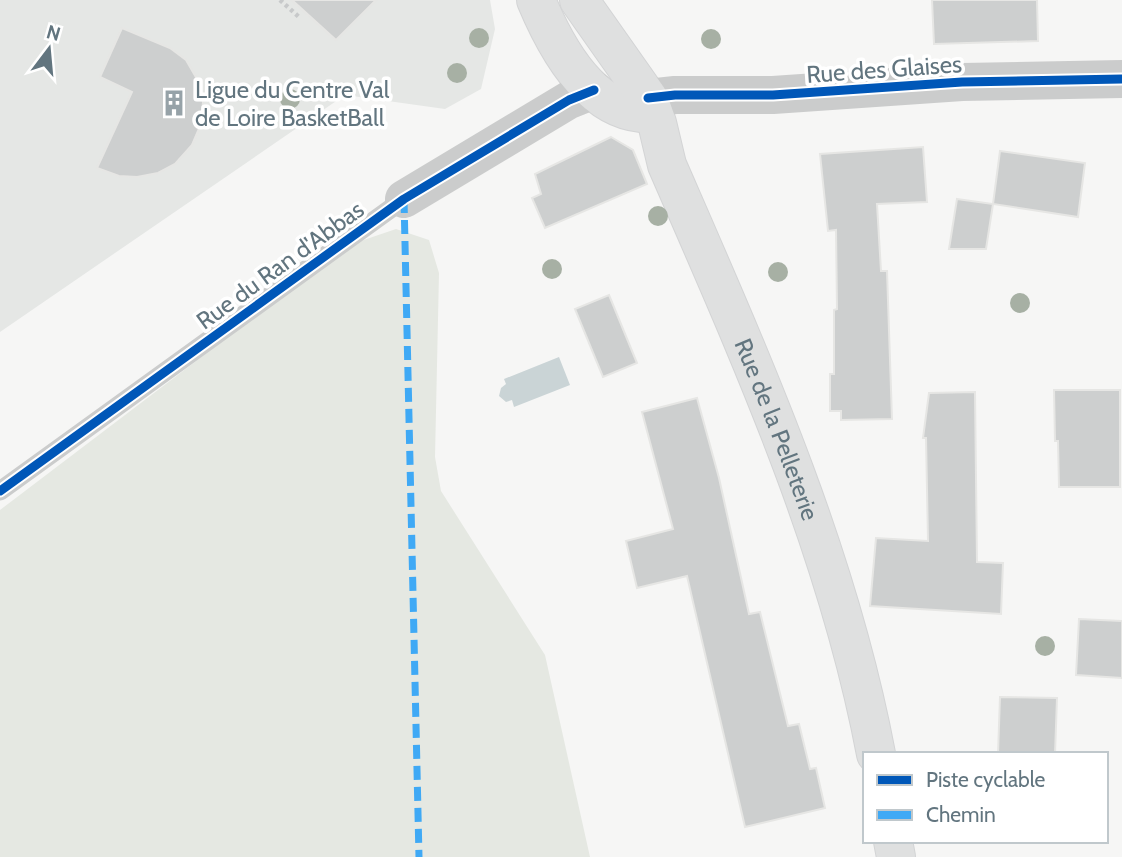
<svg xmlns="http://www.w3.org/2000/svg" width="1122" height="857" viewBox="0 0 1122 857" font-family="Cabin,sans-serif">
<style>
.built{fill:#e5e7e5}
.green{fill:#e5e8e2}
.water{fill:#cad4d6}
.building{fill:#cdcfcf;stroke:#e6e6e4;stroke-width:2}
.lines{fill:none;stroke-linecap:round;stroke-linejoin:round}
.secondary-casing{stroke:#d3d4d5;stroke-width:40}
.path{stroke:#c7c9ca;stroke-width:4.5;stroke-dasharray:3.5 3.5;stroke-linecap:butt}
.service{stroke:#cbcccc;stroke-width:19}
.minor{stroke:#cbcccc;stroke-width:38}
.secondary{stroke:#dfe0e0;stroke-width:38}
.quiet{stroke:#3fa9f5;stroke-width:7;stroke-dasharray:14 7;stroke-linecap:butt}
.cycleway-casing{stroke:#fff;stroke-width:13}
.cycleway{stroke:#0057b8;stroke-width:9}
.tree{fill:#a7b0a4}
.labels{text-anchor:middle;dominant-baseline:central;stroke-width:7;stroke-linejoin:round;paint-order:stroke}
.street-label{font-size:24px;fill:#62757f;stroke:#fff}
.poi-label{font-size:24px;fill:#62757f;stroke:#fff;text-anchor:start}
</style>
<rect width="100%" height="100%" fill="#f6f6f5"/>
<path class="built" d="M0,0h490l5,29 -14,60 -36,20 -100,-14 -345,237z"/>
<path class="green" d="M396,229l33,11 10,33 -4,184 6,34 104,164 45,202h-590v-347l349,-265z"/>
<path class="water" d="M559,357l11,28 -56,22 -2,-7 -6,2 -7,-6 2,-8 5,-4 -2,-5z"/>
<g class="building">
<path d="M292,0h84l-40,40z"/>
<path d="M932,0h105l1,41 -104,3z"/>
<path d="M122,28l48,20 16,12 11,19 6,23 -2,22 -9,21 -17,19 -17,9 -21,4 -18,-1 -22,-8 35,-76 -32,-15z"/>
<path d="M611,137l22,13 14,34 -102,44 -13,-30 9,-4 -6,-20z"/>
<path d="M923,147l4,55 -50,2 4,67h6l5,148 -51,1v-9h-11v-37h4v-64l3,-1 -1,-79 -8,1 -8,-77z"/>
<path d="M1000,151l85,12 -7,54 -85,-13z"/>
<path d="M957,199l36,5 -7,45h-37z"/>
<path d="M609,295l28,68 -34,14 -28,-68z"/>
<path d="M1054,390h66v97h-61l-1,-46h-3z"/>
<path d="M975,392l2,170 26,1 -2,51 -131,-8 6,-68 52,3 -2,-103h-3l6,-45z"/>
<path d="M697,398l22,80 30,136 11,-2 28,114 11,-2 11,45 6,-1 9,40 -80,19 -58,-251 -50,12 -11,-47 47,-12 -31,-117z"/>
<path d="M1079,619l43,2v57l-46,-3z"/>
<path d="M1000,697l57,1 -2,56h-57z"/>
</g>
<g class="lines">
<g class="secondary-casing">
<g id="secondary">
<path d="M536,0c20,48 57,117 117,113"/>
<path id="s1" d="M579,0l69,98 9,25 10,42c83,191 170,383 209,589"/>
<path d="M893,841l3,16"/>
</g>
</g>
<path class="path" d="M280,0l19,17"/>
<path class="service" d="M0,491l404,-292"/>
<g class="minor">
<path d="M648,98l27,-3h98l189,-13 160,-3"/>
<path d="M404,199l165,-99 25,-10"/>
</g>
<use href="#secondary" class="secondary"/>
<path class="quiet" d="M404,199l15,658"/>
<g class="cycleway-casing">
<g id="cycleway">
<path d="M648,98l27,-3h98l189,-13 160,-3"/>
<path d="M0,491l404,-292 165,-99 25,-10"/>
</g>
</g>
<use href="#cycleway" class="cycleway"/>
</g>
<g class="tree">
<circle cx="479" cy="38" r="10"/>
<circle cx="711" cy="39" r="10"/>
<circle cx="457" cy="73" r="10"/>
<circle cx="290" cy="99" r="10"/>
<circle cx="658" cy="216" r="10"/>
<circle cx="552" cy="269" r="10"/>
<circle cx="778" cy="272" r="10"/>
<circle cx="1020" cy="303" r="10"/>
<circle cx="1045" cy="646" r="10"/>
</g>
<defs>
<g id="building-bare" transform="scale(2.1)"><path d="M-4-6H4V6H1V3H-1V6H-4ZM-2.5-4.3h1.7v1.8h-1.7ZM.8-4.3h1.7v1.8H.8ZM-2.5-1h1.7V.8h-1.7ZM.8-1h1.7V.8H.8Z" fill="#96a2a8" stroke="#fff" stroke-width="2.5" paint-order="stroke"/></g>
</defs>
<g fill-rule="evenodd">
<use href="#building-bare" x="174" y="103"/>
</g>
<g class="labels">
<g class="street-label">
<text transform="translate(884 69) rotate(-4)">Rue des Glaises</text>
<text transform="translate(280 265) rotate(-36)">Rue du Ran d'Abbas</text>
<text stroke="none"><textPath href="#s1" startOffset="476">Rue de la Pelleterie</textPath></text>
</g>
<g class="poi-label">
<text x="195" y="89">Ligue du Centre Val<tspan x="195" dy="28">de Loire BasketBall</tspan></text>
</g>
</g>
<rect x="863" y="752" width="245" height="91" fill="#ffffff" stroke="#c0c8cc" stroke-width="2"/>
<rect x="877" y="775" width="35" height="10" fill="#0057b8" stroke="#c0c8cc" stroke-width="2"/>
<text x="926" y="787" font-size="21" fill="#62757f">Piste cyclable</text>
<rect x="877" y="810" width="35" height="10" fill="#3fa9f5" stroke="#c0c8cc" stroke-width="2"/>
<text x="926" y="822" font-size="21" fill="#62757f">Chemin</text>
<g transform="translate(49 49) rotate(16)" stroke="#ffffff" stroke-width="5" paint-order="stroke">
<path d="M0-5L12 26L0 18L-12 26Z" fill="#62757f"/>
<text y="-10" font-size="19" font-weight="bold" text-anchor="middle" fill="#62757f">N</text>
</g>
</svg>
